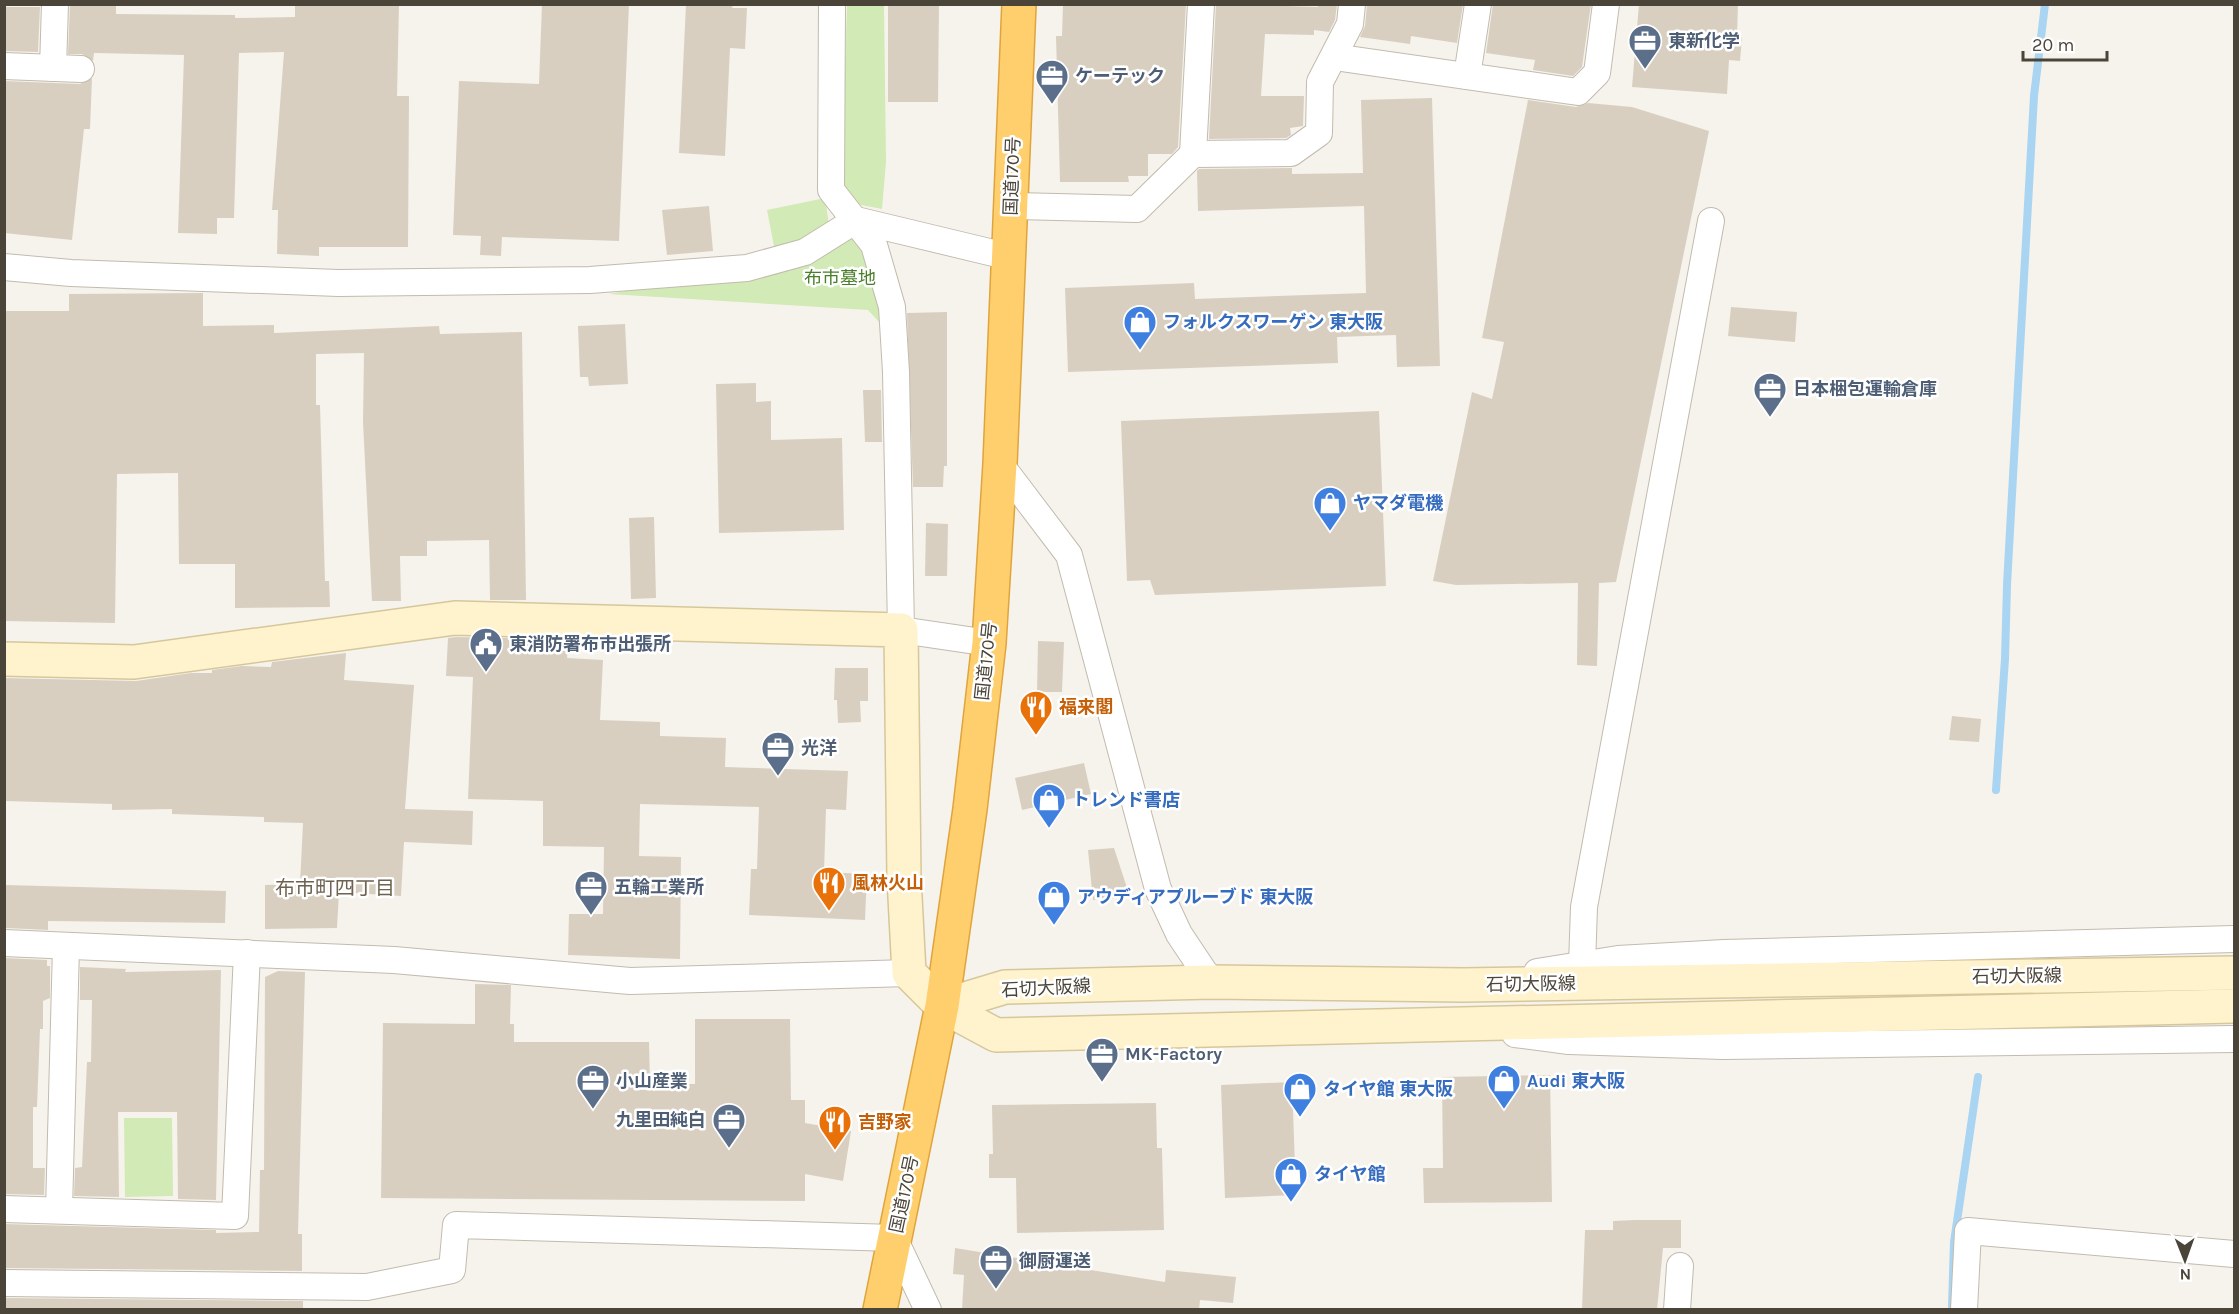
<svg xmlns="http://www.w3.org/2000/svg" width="2239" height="1314" viewBox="0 0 2239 1314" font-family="Karla,'Noto Sans JP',sans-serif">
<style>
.green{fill:#d2eab5}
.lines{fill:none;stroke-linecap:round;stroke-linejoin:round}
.stream{stroke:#a9d4f2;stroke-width:8}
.building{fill:#d8cfc1}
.street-casing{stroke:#c2bbae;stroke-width:28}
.secondary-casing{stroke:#d6c79b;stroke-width:36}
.highway-casing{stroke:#e0a43c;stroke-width:36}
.street{stroke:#fff;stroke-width:26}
.secondary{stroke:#fff3cd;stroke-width:33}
.highway{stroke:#ffcf6e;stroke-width:33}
.labels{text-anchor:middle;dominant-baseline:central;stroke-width:5;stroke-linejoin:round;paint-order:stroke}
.service-label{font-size:18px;font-weight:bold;fill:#4e5e75;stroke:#fff;text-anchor:start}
.street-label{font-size:18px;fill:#4b4439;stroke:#fff}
.park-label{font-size:18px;fill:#4a7f2a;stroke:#fff}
.shop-label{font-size:18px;font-weight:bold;fill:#366cbe;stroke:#fff;text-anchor:start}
.food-label{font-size:18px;font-weight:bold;fill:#c56008;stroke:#fff;text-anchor:start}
.neighbourhood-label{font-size:20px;fill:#6e6250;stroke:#fff}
</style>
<rect width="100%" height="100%" fill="#f6f3ec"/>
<g class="green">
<path d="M847,5h37l2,157 -4,47 -26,-5 -15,-14z"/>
<path d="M825,198l4,27 -31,21 -23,5 -8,-41z"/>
<path d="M858,235l26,73 -4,15 -12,-13 -259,-16 203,-36z"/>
<path d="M124,1118h48l1,78 -48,1z"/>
</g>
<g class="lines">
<g class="stream">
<path d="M1996,790l9,-131 2,-74 27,-489 11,-92"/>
<path d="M1952,1306l2,-64 24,-165"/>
</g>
</g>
<g class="building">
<path d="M70,4h46v10l119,1v3l60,-1v-13h104l-2,92h12l-1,151h-89v9l-42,-2 1,-44h-6l12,-158 -45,1 -5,165h-17v16l-39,-1 6,-178 -90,-2 -1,8 -11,-7h-14z"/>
<path d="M542,4h87l-10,237 -117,-4 -1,19 -21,-1 1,-19 -28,-1 6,-154 80,3z"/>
<path d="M686,4h47l-1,4h15l-2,41 -15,-1 -5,108 -46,-3z"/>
<path d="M888,4h51l-1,98h-50z"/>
<path d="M1063,4h123l-8,143 -6,7h-24v22h-20l1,6h-69l-4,-146h6z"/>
<path d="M1216,4l102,3v-3h19l-2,16 -6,12 -15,-2v5l-49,-1 -4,62h43l-1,30 -13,2 1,7 -5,3 -77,1z"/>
<path d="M1367,4h96l-6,39 -46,-7 -1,8 -50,-7 5,-11z"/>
<path d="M1493,4h98l-9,63 -9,9 -40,-6 2,-10 -49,-7z"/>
<path d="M1639,4h99l-1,32 5,1 -2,24 -11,-1 -2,34 -95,-7z"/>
<path d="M4,7h36l-2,45 -34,-1z"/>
<path d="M92,78l-2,51h-6l-12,111 -68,-7v-152l76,3z"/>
<path d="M1432,98l8,268 -43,1 -1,-32 -59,2 1,26 -270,9 -3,-84 129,-5 1,16 171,-6 -2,-87 -166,5 -1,-40 2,-2 93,-1v6l71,-1 -2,-73z"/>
<path d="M1528,100l48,7 12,-4 44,4 77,24 -93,451 -17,1 -2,83 -20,-1 1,-82 -122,2 -23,-4 39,-189 20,7 12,-57 -22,-4z"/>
<path d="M709,206l4,45 -46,4 -5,-45z"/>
<path d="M203,293v33l71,-1v8l165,-7 1,8 82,-2 4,268h-36l-1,-60 -62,1v15h-27l1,45h-29l-9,-179 1,-69 -48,1v51h4l5,176h4l1,26 -95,1v-44h-56l-1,-91 -61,1 -2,149 -111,-2v-310h65v-17z"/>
<path d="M1731,307l66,5 -2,30 -67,-6z"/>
<path d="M947,312v154h-3l-1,21h-30l-6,-174z"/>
<path d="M625,324l3,60 -39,2 -1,-9h-8l-2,-51z"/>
<path d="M756,383v19l15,-1v39l71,-2 2,92 -125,3 -3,-149z"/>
<path d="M863,390h18l1,52h-17z"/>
<path d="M1379,411l7,175 -231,9 -5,-15 -23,1 -6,-160z"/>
<path d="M654,517l2,81 -25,1 -2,-81z"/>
<path d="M926,523l22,1 -1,52h-22z"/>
<path d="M456,637l54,1 -1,4 59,4 -1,12 36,2 -3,60 60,2v14l66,2 -1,29 123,4 -2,39 -20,-1 -2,63 43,2 -2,46 -116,-5 2,-46h6l2,-62 -119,-3 -1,52 42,1 -1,102 -112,-4 1,-41h34l1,-67 -61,-1v-45l-75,-2 5,-122 -27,-1 2,-38z"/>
<path d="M1038,641l26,1 -2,50h-25z"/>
<path d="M346,653l-2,27 70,5 -9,124 68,2 -1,34 -68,-3 -3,54 -62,-4 -2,36 -72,1v-44l35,-1 3,-61 -39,-1v-5l-92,-3v-5l-60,1v-6l-108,-3v-123l132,3 55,-8h21v-3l30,-4 29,1 1,-5z"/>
<path d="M835,668h33v33h-8l1,21 -23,1 -1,-23h-3z"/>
<path d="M1952,716l29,3 -2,23 -30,-2z"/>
<path d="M1084,763l7,31 -69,16 -7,-32z"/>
<path d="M1114,848l16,49 -37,3 -5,-50z"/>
<path d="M6,885l220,6 -1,32 -177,-2v9l-42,-2z"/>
<path d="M4,958l43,2v6h3v32l-7,3v28h-3l-3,78h-4v61h12l-1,27 -40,-1z"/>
<path d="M80,967l46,2 -1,3 96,-2 -5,230 -38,-1 -1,-87h-59l1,85 -45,-1 1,-28 7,-1 5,-105h4l1,-62h-12z"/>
<path d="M278,971l27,1 -7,262h4v37l-298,-3v-44l212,6v3l43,-1 1,-62h4l1,-193z"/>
<path d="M475,984l36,1 -1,39h4v18h135l1,42h45v-65h95l1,81h14v23l46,8 -8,50 -38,-7v27l-424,-3 2,-175 92,1z"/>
<path d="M1550,1075l2,127 -128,1 -1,-35h20l-1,-91z"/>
<path d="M1292,1082l4,113 -71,3 -4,-113z"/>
<path d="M1156,1103l1,45h5l2,82 -147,3 -1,-55h-27v-24h4l-1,-49z"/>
<path d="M1635,1220h46v28h-18l-6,62h-75l3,-80h28v-9z"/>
<path d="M955,1248l210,34 1,-12 70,7 -3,26 -33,-3 -1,10h-237l2,-35 -11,-1z"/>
<path d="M4,1298l299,3v9h-299z"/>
</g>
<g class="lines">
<g class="street-casing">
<g id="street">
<path d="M832,4l-1,186 43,55 18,62 4,65 5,258 88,13"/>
<path d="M1334,57l244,35 19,-19 9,-69"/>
<path d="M4,66l77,3"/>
<path d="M53,68l2,-64"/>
<path d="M1467,76l11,-72"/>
<path d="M1193,154l8,-150"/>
<path d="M1011,206l126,3 56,-55 98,-1 28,-20 1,-51 30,-58 2,-20"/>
<path d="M4,267l67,6 267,10 252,-3 157,-12 58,-16 51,-32 154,37"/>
<path d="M1000,464l69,91 89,334 21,45 32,48"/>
<path d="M4,943l390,17 236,21 279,-8"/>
<path d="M1582,965l2,-58 127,-686"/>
<path d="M1537,972l81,-13 106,-6 510,-14"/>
<path d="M1515,1034l54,7 154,5 511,-7"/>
<path d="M4,1209l231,7 12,-263"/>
<path d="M59,1210l7,-263"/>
<path d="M4,1283l363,4 85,-17 4,-45 438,13 34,72"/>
<path d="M1677,1310l3,-44"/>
<path d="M1964,1310l4,-79 266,23"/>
</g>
</g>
<g class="secondary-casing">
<g id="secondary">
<path d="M4,659l130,3 321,-44 446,12 3,248 5,95 33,33 54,29 1238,-29"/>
<path d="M942,1006l63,-19 206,-5 252,3 771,-12"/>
</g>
</g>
<g class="highway-casing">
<path id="highway" d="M880,1310l62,-304 28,-197 19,-166 11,-179 19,-460"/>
</g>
<use href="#street" class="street"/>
<use href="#secondary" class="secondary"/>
<use href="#highway" class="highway"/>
</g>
<defs>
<g id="office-pin" transform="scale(1.725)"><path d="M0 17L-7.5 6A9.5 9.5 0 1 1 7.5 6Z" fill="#5c6f8a" stroke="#fff"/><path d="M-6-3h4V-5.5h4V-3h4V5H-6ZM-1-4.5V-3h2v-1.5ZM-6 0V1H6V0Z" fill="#fff"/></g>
<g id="shop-pin" transform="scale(1.725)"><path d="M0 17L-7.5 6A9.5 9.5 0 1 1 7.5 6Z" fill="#3f7fe0" stroke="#fff"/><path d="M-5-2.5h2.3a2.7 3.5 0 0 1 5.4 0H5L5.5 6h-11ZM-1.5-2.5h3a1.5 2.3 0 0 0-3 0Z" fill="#fff"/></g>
<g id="civic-pin" transform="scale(1.725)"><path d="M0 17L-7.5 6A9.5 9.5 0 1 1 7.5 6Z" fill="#5c6f8a" stroke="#fff"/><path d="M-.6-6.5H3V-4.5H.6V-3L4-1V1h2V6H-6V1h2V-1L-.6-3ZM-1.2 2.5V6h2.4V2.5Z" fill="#fff"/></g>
<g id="restaurant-pin" transform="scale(1.725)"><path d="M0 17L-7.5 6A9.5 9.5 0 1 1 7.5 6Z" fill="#e8710a" stroke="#fff"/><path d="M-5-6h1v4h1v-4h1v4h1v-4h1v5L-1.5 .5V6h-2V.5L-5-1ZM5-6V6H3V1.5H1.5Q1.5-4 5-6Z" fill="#fff"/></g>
</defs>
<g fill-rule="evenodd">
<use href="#office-pin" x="1645" y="41"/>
<use href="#office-pin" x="1052" y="76"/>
<use href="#shop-pin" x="1140" y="322"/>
<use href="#office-pin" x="1770" y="389"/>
<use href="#shop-pin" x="1330" y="503"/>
<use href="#civic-pin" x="486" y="644"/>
<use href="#restaurant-pin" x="1036" y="707"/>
<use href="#office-pin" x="778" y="748"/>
<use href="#shop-pin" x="1049" y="800"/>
<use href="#restaurant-pin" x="829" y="883"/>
<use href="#office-pin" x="591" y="887"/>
<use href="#shop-pin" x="1054" y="897"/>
<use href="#office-pin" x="1102" y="1054"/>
<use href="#office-pin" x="593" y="1081"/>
<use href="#shop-pin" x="1504" y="1081"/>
<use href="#shop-pin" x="1300" y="1089"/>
<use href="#office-pin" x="729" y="1120"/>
<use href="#restaurant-pin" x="835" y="1122"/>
<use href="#shop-pin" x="1291" y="1174"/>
<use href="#office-pin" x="996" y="1261"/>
</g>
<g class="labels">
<g class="service-label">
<text x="1668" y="41">東新化学</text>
<text x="1075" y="76">ケーテック</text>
<text x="1793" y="389">日本梱包運輸倉庫</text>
<text x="509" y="644">東消防署布市出張所</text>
<text x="801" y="748">光洋</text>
<text x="614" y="887">五輪工業所</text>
<text x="1125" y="1054">MK-Factory</text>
<text x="616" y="1081">小山産業</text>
<text x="706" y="1120" text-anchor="end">九里田純白</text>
<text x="1019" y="1261">御厨運送</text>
</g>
<g class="street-label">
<text transform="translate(1012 176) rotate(-88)">国道170号</text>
<text transform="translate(986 661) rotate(-84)">国道170号</text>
<text transform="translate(2017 976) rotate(-1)">石切大阪線</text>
<text transform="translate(1531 984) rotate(-1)">石切大阪線</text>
<text transform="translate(1046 988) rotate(-3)">石切大阪線</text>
<text transform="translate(904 1194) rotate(-78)">国道170号</text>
</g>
<g class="park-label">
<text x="840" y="278">布市墓地</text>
</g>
<g class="shop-label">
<text x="1163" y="322">フォルクスワーゲン 東大阪</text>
<text x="1353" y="503">ヤマダ電機</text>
<text x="1072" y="800">トレンド書店</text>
<text x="1077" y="897">アウディアプルーブド 東大阪</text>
<text x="1527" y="1081">Audi 東大阪</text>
<text x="1323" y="1089">タイヤ館 東大阪</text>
<text x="1314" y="1174">タイヤ館</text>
</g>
<g class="food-label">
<text x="1059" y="707">福来閣</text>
<text x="852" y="883">風林火山</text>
<text x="858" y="1122">吉野家</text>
</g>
<g class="neighbourhood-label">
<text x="335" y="888">布市町四丁目</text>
</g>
</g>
<rect width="2239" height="1314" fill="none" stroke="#4b4439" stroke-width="12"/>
<g transform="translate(2185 1260) rotate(179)" stroke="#ffffff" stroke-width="4.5" paint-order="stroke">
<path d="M0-4.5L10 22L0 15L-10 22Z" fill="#4b4439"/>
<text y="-9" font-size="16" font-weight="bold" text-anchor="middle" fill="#4b4439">N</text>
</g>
<path d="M2023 51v9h84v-9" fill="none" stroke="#4b4439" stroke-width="3"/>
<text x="2032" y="51" font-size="18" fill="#4b4439" stroke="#ffffff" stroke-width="4.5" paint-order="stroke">20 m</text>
</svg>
